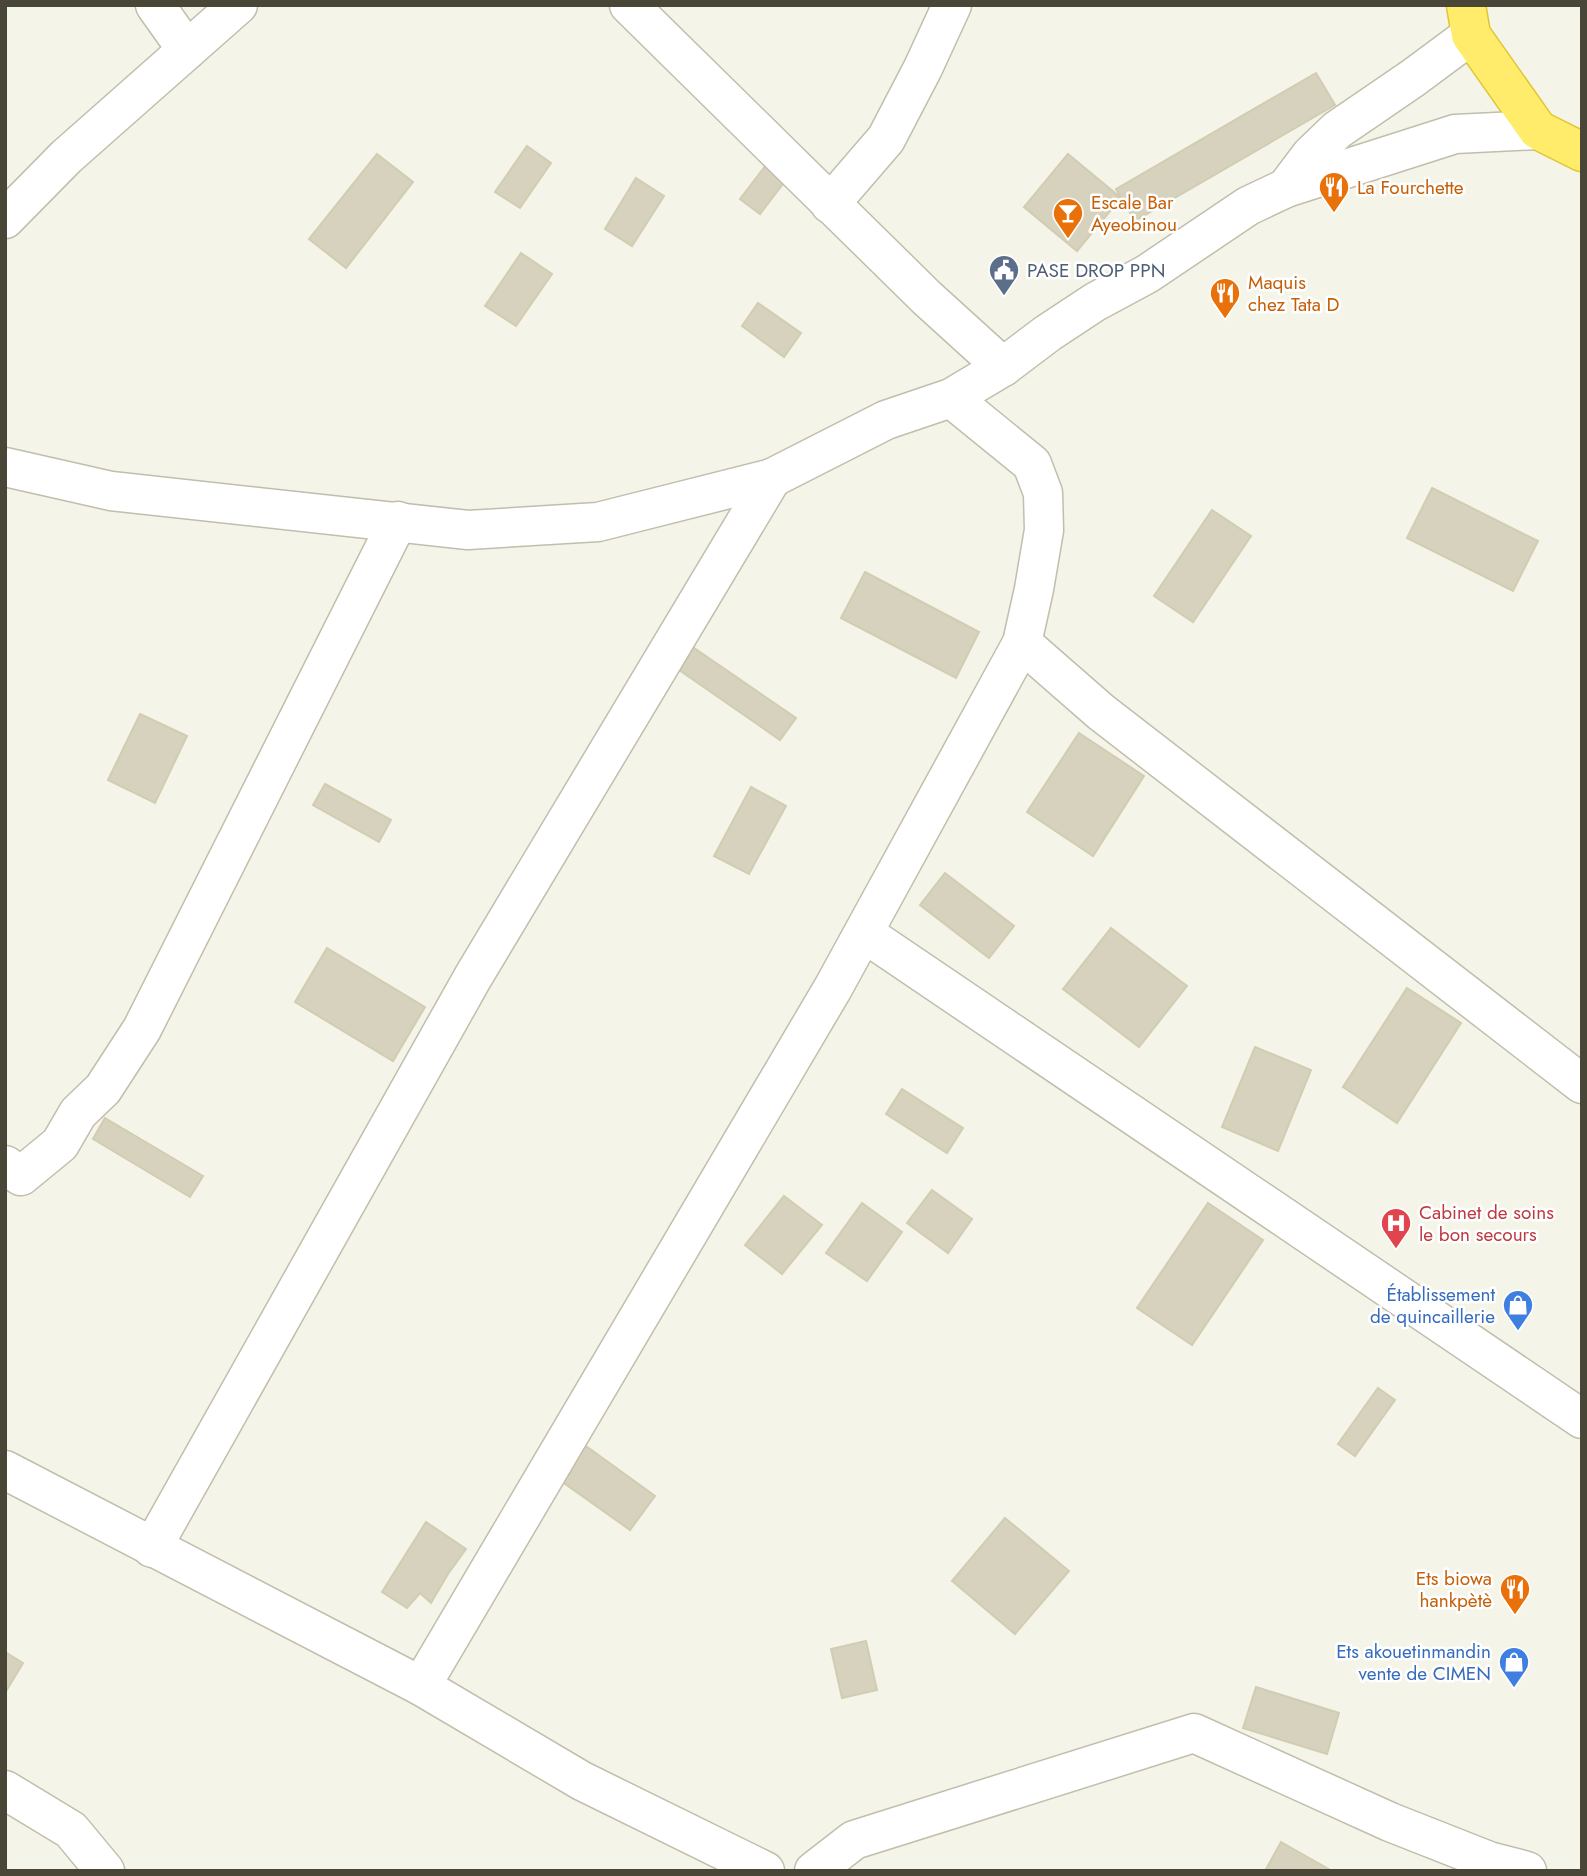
<svg xmlns="http://www.w3.org/2000/svg" width="1587" height="1876" viewBox="0 0 1587 1876" font-family="Jost,sans-serif">
<style>
.building{fill:#d7d2be;stroke:#d2ccb1;stroke-width:2}
.lines{fill:none;stroke-linecap:round;stroke-linejoin:round}
.minor-casing{stroke:#c1beab;stroke-width:41}
.highway-casing{stroke:#e1c537;stroke-width:41}
.minor{stroke:#fff;stroke-width:38}
.highway{stroke:#ffec6a;stroke-width:38}
.labels{text-anchor:middle;dominant-baseline:central;stroke-width:5;stroke-linejoin:round;paint-order:stroke}
.food-label{font-size:19px;fill:#c56008;stroke:#fff;text-anchor:start}
.service-label{font-size:19px;fill:#4e5e75;stroke:#fff;text-anchor:start}
.health-label{font-size:19px;fill:#be3a42;stroke:#fff;text-anchor:start}
.shop-label{font-size:19px;fill:#366cbe;stroke:#fff;text-anchor:end}
</style>
<rect width="100%" height="100%" fill="#f5f4e9"/>
<g class="building">
<path d="M1316,73l19,32 -200,116 -19,-32z"/>
<path d="M527,146l24,17 -31,45 -25,-16z"/>
<path d="M377,154l36,28 -67,86 -37,-29z"/>
<path d="M1068,154l53,44 -44,53 -53,-44z"/>
<path d="M769,161l20,15 -29,38 -20,-15z"/>
<path d="M636,178l28,18 -32,50 -27,-17z"/>
<path d="M521,253l31,21 -36,52 -31,-20z"/>
<path d="M758,303l43,30 -17,24 -42,-31z"/>
<path d="M1432,488l106,53 -25,50 -106,-53z"/>
<path d="M1212,510l39,26 -58,86 -39,-26z"/>
<path d="M865,572l114,60 -23,46 -115,-60z"/>
<path d="M684,641l112,77 -16,22 -111,-77z"/>
<path d="M140,714l47,22 -32,67 -47,-23z"/>
<path d="M1079,733l65,43 -51,80 -66,-44z"/>
<path d="M325,784l66,36 -12,22 -66,-37z"/>
<path d="M751,787l35,19 -37,68 -35,-18z"/>
<path d="M945,873l69,53 -25,32 -69,-53z"/>
<path d="M1111,928l76,58 -48,61 -76,-58z"/>
<path d="M327,948l98,59 -32,54 -98,-59z"/>
<path d="M1407,988l54,35 -64,100 -54,-36z"/>
<path d="M1255,1047l56,23 -33,81 -56,-24z"/>
<path d="M902,1089l61,39 -16,25 -61,-39z"/>
<path d="M105,1118l98,58 -13,21 -97,-58z"/>
<path d="M932,1190l40,29 -24,34 -41,-30z"/>
<path d="M784,1196l38,29 -40,49 -37,-29z"/>
<path d="M862,1203l40,29 -35,49 -41,-28z"/>
<path d="M1208,1203l55,37 -71,105 -55,-37z"/>
<path d="M1378,1388l17,12 -40,56 -17,-12z"/>
<path d="M579,1441l76,55 -25,34 -76,-54z"/>
<path d="M1005,1518l64,53 -54,63 -63,-53z"/>
<path d="M426,1522l40,27 -18,25 -17,29 -11,-10 -13,15 -25,-16z"/>
<path d="M866,1641l11,49 -35,8 -11,-49z"/>
<path d="M5,1652l18,11 -18,30z"/>
<path d="M1256,1687l83,26 -12,41 -84,-26z"/>
<path d="M1281,1842l51,29h-67z"/>
</g>
<g class="lines">
<g class="minor-casing">
<g id="minor">
<path d="M155,5l32,45"/>
<path d="M629,5l298,293 76,69"/>
<path d="M1286,188l25,-33 26,-25 76,-52 58,-43"/>
<path d="M830,204l56,-65 37,-71 29,-63"/>
<path d="M5,219l61,-62 172,-152"/>
<path d="M5,467l106,24 357,39 130,-8 174,-44 114,-58 65,-22 52,-31 45,-34 47,-31 52,-28 101,-68 38,-18 169,-54 83,-4"/>
<path d="M1022,643l79,69 481,372"/>
<path d="M864,933l718,486"/>
<path d="M5,1165l16,11 39,-32 18,-31 25,-24 39,-60 256,-508"/>
<path d="M5,1470l416,216 161,95 183,90"/>
<path d="M152,1548l321,-571 299,-499"/>
<path d="M421,1686l412,-698 189,-345 12,-54 10,-59 -1,-37 -11,-29 -81,-66"/>
<path d="M5,1790l66,40 34,41"/>
<path d="M814,1871l40,-31 340,-107 196,89 99,39 38,10"/>
</g>
</g>
<g class="highway-casing">
<path id="highway" d="M1466,5l5,30 67,95 44,22"/>
</g>
<use href="#minor" class="minor"/>
<use href="#highway" class="highway"/>
</g>
<defs>
<g id="restaurant-pin" transform="scale(1.575)"><path d="M0 17L-7.5 6A9.5 9.5 0 1 1 7.5 6Z" fill="#e8710a" stroke="#fff"/><path d="M-5-6h1v4h1v-4h1v4h1v-4h1v5L-1.5 .5V6h-2V.5L-5-1ZM5-6V6H3V1.5H1.5Q1.5-4 5-6Z" fill="#fff"/></g>
<g id="bar-pin" transform="scale(1.575)"><path d="M0 17L-7.5 6A9.5 9.5 0 1 1 7.5 6Z" fill="#e8710a" stroke="#fff"/><path d="M-6-5H6L.8 .8V4.5H3.5V6h-7V4.5H-.8V.8Z" fill="#fff"/></g>
<g id="civic-pin" transform="scale(1.575)"><path d="M0 17L-7.5 6A9.5 9.5 0 1 1 7.5 6Z" fill="#5c6f8a" stroke="#fff"/><path d="M-.6-6.5H3V-4.5H.6V-3L4-1V1h2V6H-6V1h2V-1L-.6-3ZM-1.2 2.5V6h2.4V2.5Z" fill="#fff"/></g>
<g id="hospital-pin" transform="scale(1.575)"><path d="M0 17L-7.5 6A9.5 9.5 0 1 1 7.5 6Z" fill="#e0444e" stroke="#fff"/><path d="M-5-5h3v3.5h4V-5h3V5h-3V1.5h-4V5h-3Z" fill="#fff"/></g>
<g id="shop-pin" transform="scale(1.575)"><path d="M0 17L-7.5 6A9.5 9.5 0 1 1 7.5 6Z" fill="#3f7fe0" stroke="#fff"/><path d="M-5-2.5h2.3a2.7 3.5 0 0 1 5.4 0H5L5.5 6h-11ZM-1.5-2.5h3a1.5 2.3 0 0 0-3 0Z" fill="#fff"/></g>
</defs>
<g fill-rule="evenodd">
<use href="#restaurant-pin" x="1334" y="187"/>
<use href="#bar-pin" x="1068" y="213"/>
<use href="#civic-pin" x="1004" y="270"/>
<use href="#restaurant-pin" x="1225" y="293"/>
<use href="#hospital-pin" x="1396" y="1223"/>
<use href="#shop-pin" x="1518" y="1305"/>
<use href="#restaurant-pin" x="1515" y="1589"/>
<use href="#shop-pin" x="1514" y="1662"/>
</g>
<g class="labels">
<g class="food-label">
<text x="1357" y="187">La Fourchette</text>
<text x="1091" y="202">Escale Bar<tspan x="1091" dy="22">Ayeobinou</tspan></text>
<text x="1248" y="282">Maquis<tspan x="1248" dy="22">chez Tata D</tspan></text>
<text x="1492" y="1578" text-anchor="end">Ets biowa<tspan x="1492" dy="22">hankpètè</tspan></text>
</g>
<g class="service-label">
<text x="1027" y="270">PASE DROP PPN</text>
</g>
<g class="health-label">
<text x="1419" y="1212">Cabinet de soins<tspan x="1419" dy="22">le bon secours</tspan></text>
</g>
<g class="shop-label">
<text x="1495" y="1294">Établissement<tspan x="1495" dy="22">de quincaillerie</tspan></text>
<text x="1491" y="1651">Ets akouetinmandin<tspan x="1491" dy="22">vente de CIMEN</tspan></text>
</g>
</g>
<rect width="1587" height="1876" fill="none" stroke="#494537" stroke-width="14"/>
</svg>
